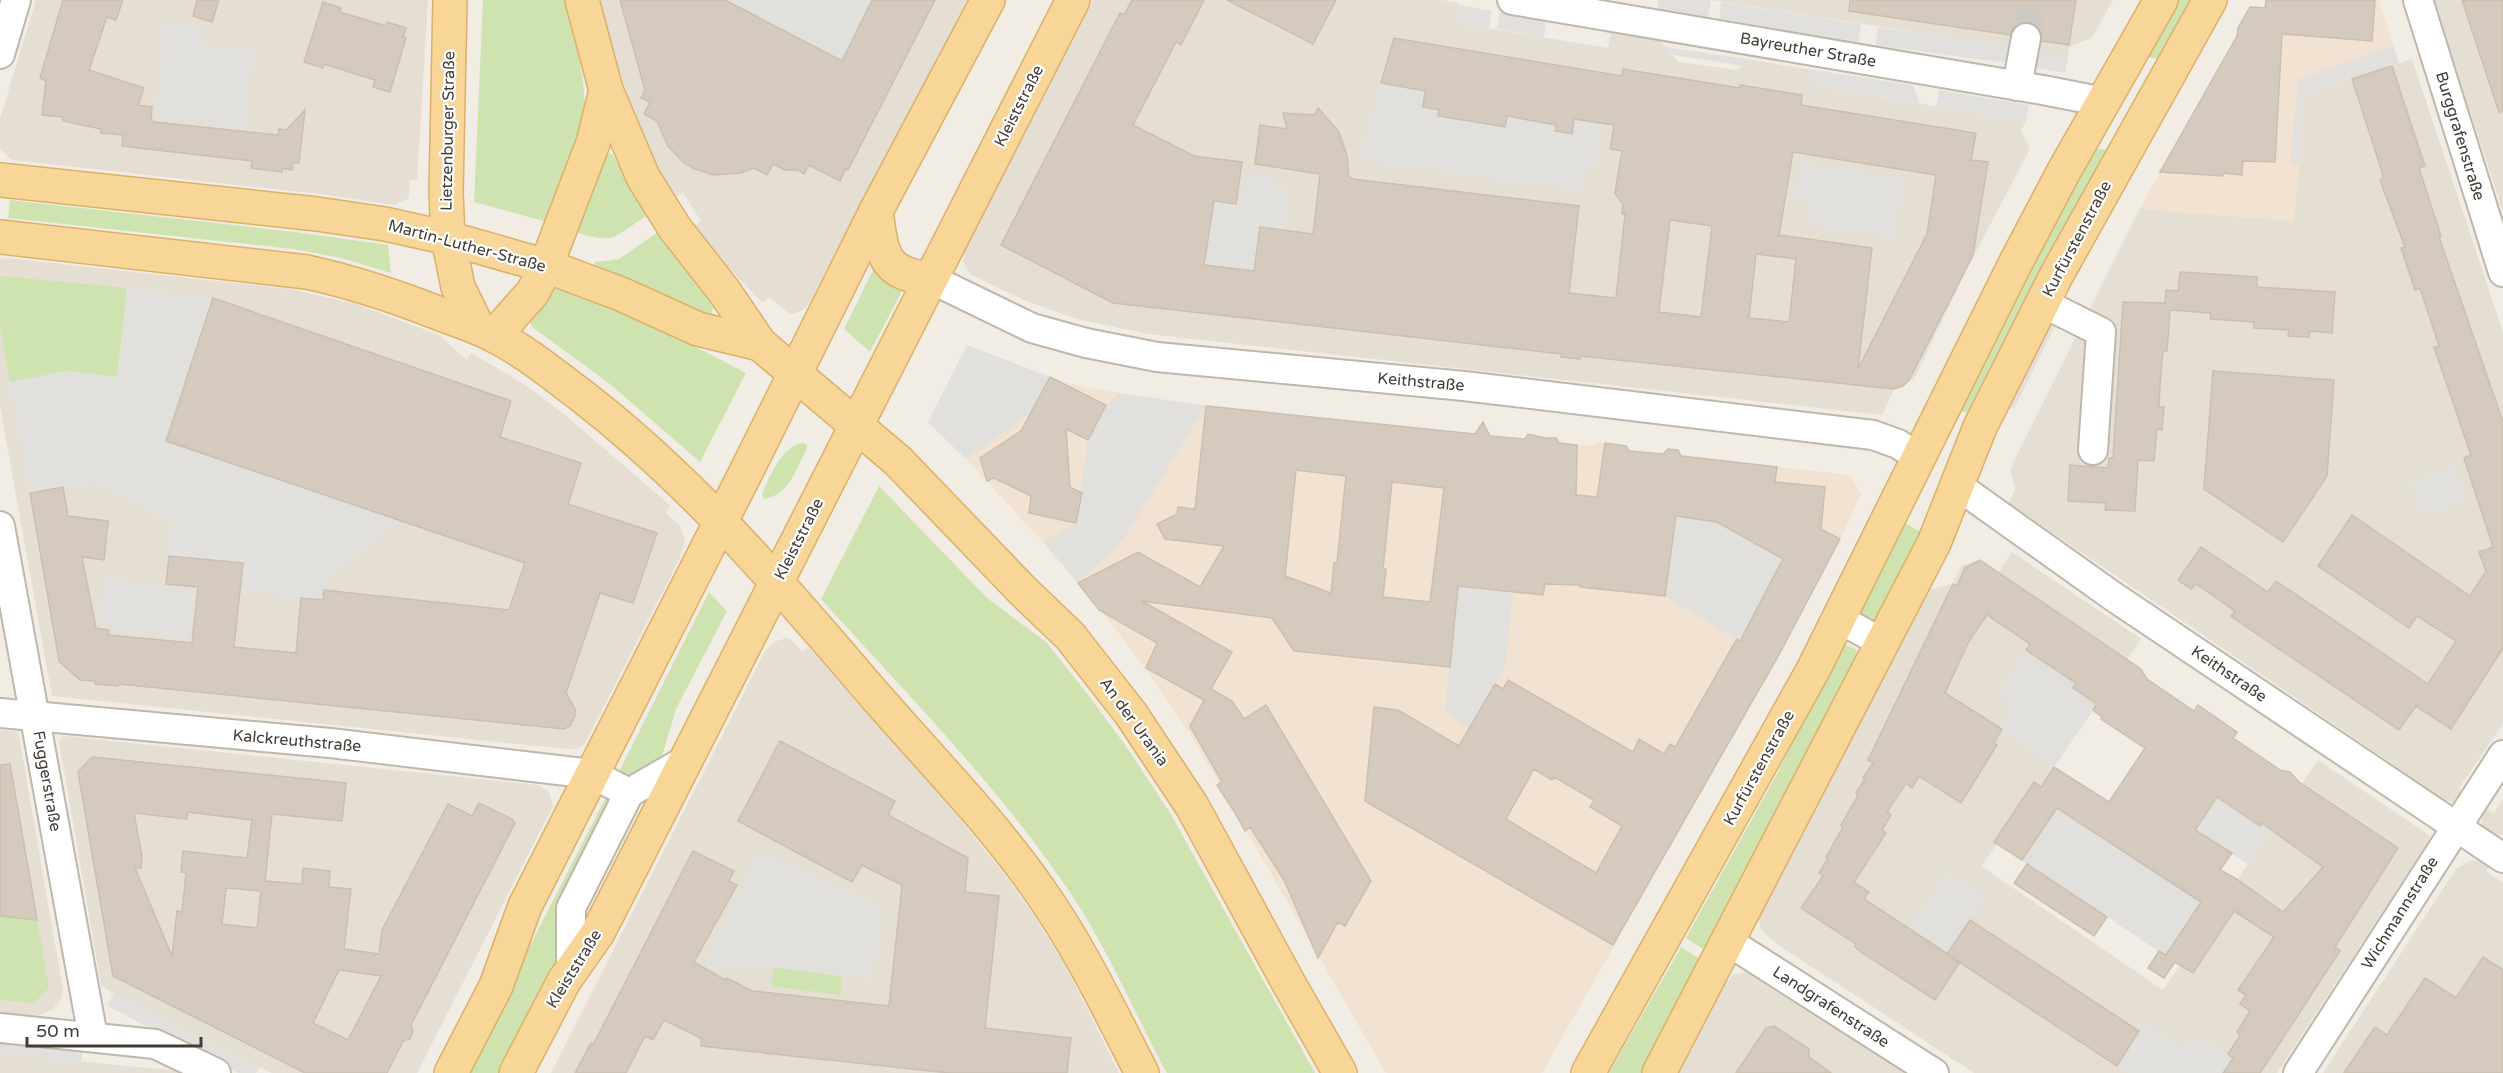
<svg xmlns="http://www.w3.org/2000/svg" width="2503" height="1073" viewBox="0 0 2503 1073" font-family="'Varela Round',sans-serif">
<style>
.residential{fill:#e5ded3}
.commercial{fill:#f2e2d1}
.green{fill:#cfe3b0}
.parking{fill:#e2e0dd}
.building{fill:#d5cabe;stroke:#ccbfaf;stroke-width:1.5;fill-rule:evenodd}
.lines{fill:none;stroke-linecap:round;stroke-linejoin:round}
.minor-tunnel{stroke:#cecac2;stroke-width:28;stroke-dasharray:28 14;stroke-linecap:butt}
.minor-casing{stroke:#bfb7ab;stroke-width:32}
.major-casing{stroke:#dbb169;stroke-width:36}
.minor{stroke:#fff;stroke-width:28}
.major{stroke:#f7d698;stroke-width:33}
.labels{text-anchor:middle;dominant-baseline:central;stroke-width:4.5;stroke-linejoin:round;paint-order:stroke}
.street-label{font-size:16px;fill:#433d35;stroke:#fff}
</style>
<rect width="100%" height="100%" fill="#f1ede5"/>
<g class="residential">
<path d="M36,0h392l-11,180h-7l-1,18 -14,7 -75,-11 -308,-34 -12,-11v-30z"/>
<path d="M600,0h368l-12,24 6,3 -11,21 -6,-2 -64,124 -13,18 -58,114 -7,8 -12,5 -22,-18 -6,6 -44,-45 -25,-32 7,-5 -18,-28 -8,5 -18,-31 -22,-50 -19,-54z"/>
<path d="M1093,0h349l17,3 -2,20 151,25 4,-20 43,8 24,26 58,8 16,-10 54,9 12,18 207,34 -5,9 9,19 -59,112 -57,118 -20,10 -12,26 -734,-81 -71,-15 -54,-19 -53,-26 -7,-12 1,-9 74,-146 -5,-4 9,-18 6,3z"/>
<path d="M1711,0h402l-21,38 -23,9 -1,9z"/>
<path d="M2433,0h70v212l-13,-40z"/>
<path d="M2412,59l91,273v392l-44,64 5,4 -8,10 -9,-1 -438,-298 6,-14 -5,-20 130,-261 154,13 11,-126z"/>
<path d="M6,258l285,31 68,16 80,30 28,25 5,-7 52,31 41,31 106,91 -5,7 15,14 4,15 -6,18 -94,183 -7,6h-11l-515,-53 -52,-290v-147z"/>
<path d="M2012,552l129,87 -87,128 -73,99 182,124 155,-230 111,75v6l-152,232h-303l-197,-129 -16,-14 -2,-10 1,-10 168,-320 25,-6 9,-19 18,-5 18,13z"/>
<path d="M786,638l4,1 12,13 6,-5 114,126 80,98 31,43 32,51 54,108h-568l214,-422 9,-9z"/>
<path d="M0,730l16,1 3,5 44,254 -2,9 -8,10 -18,8 -35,-3z"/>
<path d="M64,736l474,49 11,7 4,14 -136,267h-145l-163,-82 -8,-6 -42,-244z"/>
<path d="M2503,799v37l-3,-2 -5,7 -9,-8 -4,-6v-11l4,-7 8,4z"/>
<path d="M2481,860l10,3 -5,8 17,12v190h-180l129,-198 4,-6 13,-8z"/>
<path d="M1749,971l159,102h-231l44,-84 12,-14z"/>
<path d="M0,1054l181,17 4,2h-185z"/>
</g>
<g class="commercial">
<path d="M2266,0h113l20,63 -94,32 -11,126 -135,-10 -19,-3 20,-36 -3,-2h4l60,-107h9l8,-35 12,-21 14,1z"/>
<path d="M967,345l83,32 29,9 41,7 86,13 265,28h4l3,-4h9l4,6 34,3 2,-4h5l4,1 2,5 9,-4 9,1 3,5 33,3 4,-4 30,4 3,5 34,3 5,-5 10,1 3,6 169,19 11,19 -21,45 -60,114 -238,420h-156l-194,-336 -47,-69 -55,-72 -47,-54 -77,-83 -38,-37z"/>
</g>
<g class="green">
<path d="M483,0h81c10,42 28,88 17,131 -9,31 -23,61 -34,91l-73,-20z"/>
<path d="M2174,0h23l-33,60 -22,-4z"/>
<path d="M2089,147l22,4 -135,265 -20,-7z"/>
<path d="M609,153l4,2 33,61c-32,21 -32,29 -70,16l29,-75z"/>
<path d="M10,200l285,32 93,13 3,28 -50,-15 -48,-9 -285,-31z"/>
<path d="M657,233l56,72 -1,9h-7l-111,-48 1,-4 24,-3z"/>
<path d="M876,264l27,25 -33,63 -26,-23z"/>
<path d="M2,276l125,12 -9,89 -51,-6 -57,11 -10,-54v-51z"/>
<path d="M555,287c66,24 129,53 191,86l-46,89 -90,-78 -78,-57 -3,-8z"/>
<path d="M803,443l4,2 -1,5c-10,20 -17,45 -42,49l-2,-5c9,-19 18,-47 41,-51z"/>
<path d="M879,486l108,112 59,44 43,54 39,53 42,64 145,260h-148c-32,-58 -57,-120 -94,-176 -72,-108 -165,-202 -252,-298z"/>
<path d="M1903,522l18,10 -47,92 -16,-9z"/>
<path d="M709,592l18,19 -51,98 -18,60 -27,15 -13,-10z"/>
<path d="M1846,645l10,4 1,8 -151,294 -20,-13 91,-164 62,-124z"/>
<path d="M609,791l6,3 -50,153 -63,126h-37z"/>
<path d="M0,916l37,4 12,68 -15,15 -34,-3z"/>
<path d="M1681,947l20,13 -59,113h-33z"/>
<path d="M774,967l68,9 -2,19 -69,-9z"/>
</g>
<g class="parking">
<path d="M736,0h135l8,4 -17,18 -34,66 -5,-29 4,-8 -93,-47z"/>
<path d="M1657,0h54l-3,18 -49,-9z"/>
<path d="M1721,2l140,22 -3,18 -139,-23z"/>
<path d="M1459,5l33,6 -3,17 -33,-5z"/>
<path d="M1500,12l46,8 -2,17 -47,-8z"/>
<path d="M164,22l35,4 7,19 48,6 -10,77 -90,-10z"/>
<path d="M1878,27l138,20 -3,17 -137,-19z"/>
<path d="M2393,46l6,17 -94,32 -6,69h-9l9,-85z"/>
<path d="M1665,47l88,13 -9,6 -70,-11z"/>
<path d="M2032,49l36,7 -3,17 -36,-6z"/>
<path d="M1807,69l106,16 6,18 -100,-16z"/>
<path d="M1381,83l44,8 -2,16 16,3 -1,5 67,12 2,-11 49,9 -1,6 17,3 2,-15 28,4 -7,46h-8l-4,22 -225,-31z"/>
<path d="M1939,90l90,15 -3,16 -90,-15z"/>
<path d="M1800,162l104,17 -10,59 -87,-13 3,-19 -16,-9z"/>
<path d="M1247,172l29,4 -2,11 13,1 -4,42 -22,-3 16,46 -75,-8 7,-29 3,-35 31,4z"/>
<path d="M127,288l86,10 -46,143 234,80 -75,59 -3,20 -157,-16 6,-60 -80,-42 -62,11 -20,-111 57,-11 50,6z"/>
<path d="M2050,312l9,6 -44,89 -14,5z"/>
<path d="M967,345l83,32 -18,35 -66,47 -38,-37z"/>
<path d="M1120,393l86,13 -82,132 -46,45 -35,-41 33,-19 12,-83 18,-35z"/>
<path d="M2454,466l12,36 -43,15 -13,-36z"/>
<path d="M1676,516l41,6 66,37 -43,82 -75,-45z"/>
<path d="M108,578l25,3v3l61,6 -5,48 -77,-7 -1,-5 -13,-2 2,-25z"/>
<path d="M1458,586l55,6 -8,75 -35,61 -25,-15z"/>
<path d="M2026,650l50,33 -3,5 10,7 10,15 -39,57 -56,-40 14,-22 -17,-12z"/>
<path d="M2217,797l42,29 3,-3 9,7 -23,34 -28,-18 -13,20 -25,-16z"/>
<path d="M2054,806l147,96 -35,54 -146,-97z"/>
<path d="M758,851l126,56 -12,73 -132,-17 -47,24z"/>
<path d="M1946,872l39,26 -38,56 -38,-26z"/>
<path d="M114,993l146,74 -4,6h-18l-131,-67z"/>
<path d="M2145,1022l39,26 6,-9 8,5 4,-7 31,21 -10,15h-96l-10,-7z"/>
<path d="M0,1037l83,8 -2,18 -81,-9z"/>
</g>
<g class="building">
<path d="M63,0h60l-7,20 -9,-3 -18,53 55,18 -6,17 14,2 -1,12 3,3 124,13 1,-6 7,1 19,-20 -6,53h-6l-1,7 -10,-2v4l-31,-4 1,-7 -130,-15 1,-11 -22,-2v-4l-38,-8v-4l-21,-2 4,-34 -6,-3z"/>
<path d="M197,0h22l-7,22 -19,-6z"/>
<path d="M620,0h105l117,61 30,-61h63l-87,170 -2,-2 -6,13 -31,-16 -5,9 -6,-4h-13l-12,-6 -6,11 -13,-7 -13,5 -28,2 -20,-7 -10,-6 -15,-16 -11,-25 -13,-7 6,-12 -9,-4 4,-8z"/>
<path d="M1132,0h72l-23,45 -5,-3 -43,83 61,31 48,6 -6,42 -22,-3 -10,64 50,6 6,-44 53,7 7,-60 -65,-10 5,-39 27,4 -4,-16 31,2 4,-7 21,24 8,24 2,21 4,2 226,27 -10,87 47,5 9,-84h-3l1,-10 -8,-11 7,-42 -12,-2 4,-24 -40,-6 -2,15 -17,-3 1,-6 -49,-9 -2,11 -67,-11 1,-6 -16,-3 2,-16 -44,-8 13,-45 228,38 1,-7 117,19v-3l62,10 -1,10 175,28 -5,27 17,2 -15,93 -64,125 -6,6 -9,3 -314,-33v3l-19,-2 1,-3 -449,-51 -112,-58 119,-232 4,2zM1793,152l143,23 -9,59 -69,135 14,-121 -93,-13zM1670,220l42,6 -11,91 -42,-5zM1756,254l40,5 -7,63 -40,-4z"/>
<path d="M1227,0h109l-23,44z"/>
<path d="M1850,0h226l-7,45 -27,-4 -1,-9 -5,-7 -6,-3 -10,1 -7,5 -3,7 -161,-24z"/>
<path d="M2266,0h109l-3,41 -90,-7 -7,128 -32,-1 -1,14 -19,-2v3l-63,-4 77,-136 1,-8 12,-21 15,1z"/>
<path d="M2462,0h41v111l-4,1z"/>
<path d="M323,2l18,6 -1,4 46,14 1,-4 19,6 -3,9 3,1 -16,54 -17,-5 2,-7 -51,-16 -1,4 -19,-6z"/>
<path d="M2392,66l33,100 -6,2 22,68 -2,1 64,185v226l-52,81 -35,-23 -17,24 -154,-104 -14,-10 4,-5 -39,-27 -5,5 -13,-9 23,-33 67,45 8,-11 152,103 28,-43 -39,-25 -8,12 -91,-62 34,-51 118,81 16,-25 -7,-19 14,-5 -29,-89 7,-3 -37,-108 5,-1 -19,-58 -5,2 -14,-42 4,-1 -25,-67 4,-2 -32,-99z"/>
<path d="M2180,272l77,5v10l78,5 -3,41 -22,-2 -1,6 -21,-1 1,-6 -35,-2v-6l-44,-3 1,-6 -41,-3 -3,41h-4l-3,33 -1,23h5l-2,23 -5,-1 -3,32 -16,-1 -3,51 -30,-1 1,-7 -38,-2 2,-36 38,3 1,-10h4l10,-156 42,1 1,-13 12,1z"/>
<path d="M213,298l298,103 -11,36 81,26 -13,41 89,29 -24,70 -33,-10 -34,100 9,16v7l-5,10 -6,3 -445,-45 -1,2 -23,-2v-3l-15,-1 -21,-19 -29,-168 33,-6 5,29 40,5 -4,39 -22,-3 14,71 13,2 -1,5 84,8 6,-56 -32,-3 3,-28 74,7 -9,84 62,6 5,-55 22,2 1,-10 185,20 16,-47 -359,-122z"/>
<path d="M2213,371l121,9 -7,96 -44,66 -79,-53z"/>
<path d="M1050,377l56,28 -18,35 -22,-11 4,58 12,6 -6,30 -47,-10 2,-17 -37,-18 -7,3 -7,-23 41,-27z"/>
<path d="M1206,406l269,28 8,-12 7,14 35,3 3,-5 17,4h11l3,5 18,2 -1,50 21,2 8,-54 21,3 3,5 34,3 5,-5 10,1 3,6 96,11 -2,15 50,5 -4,42 19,10 -60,114 -167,292 -248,-144 9,-94 24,3 61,36 36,-62 8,5 5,-9 125,72 6,-13 25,15 6,-10 5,3 56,-98 6,-10 3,2 43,-82 -66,-37 -41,-6 -11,80 -85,-9v-2l-35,-1 -2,11 -85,-9 -8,81 -156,-16 -22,-33 -130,-17 90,51 -21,37 21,12 12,18 22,-14 105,176 -26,45 -7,-4 -20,36 -34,-78 -34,-53 -5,4 -10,-18 -18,-28 5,-3 -32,-56 14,-26 -58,-32 11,-25 -58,-33 -21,-27 60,-31 62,35 24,-41 -59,-7 -8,-15 20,-10 1,-7 17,2zM1296,470l50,6 -9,87h-3l-3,30 -46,-17zM1392,482l52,6 -14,114 -47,-5 3,-28h-3zM1534,769l18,11 2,-3 40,23 -4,7 32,19 -26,47 -90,-54z"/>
<path d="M1980,560l161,109 6,10 47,32 4,-6 39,27 -4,6 47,32 10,2 9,10 99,66 -63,99 5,4 -80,122h-37l10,-15 -5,-4 12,-19 -3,-3 13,-21 -10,-7 6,-9 -8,-5 36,-53 -40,-26 -41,62 -18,-11 -11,16 -16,-10 11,-17 7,4 35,-53 -144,-94 -35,52 -28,-18 40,-60 7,5 13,-20 55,35 36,-54 -44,-29 1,-2 -9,-7 4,-6 -24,-16 3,-5 -50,-33 4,-6 -43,-29 -18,26 -24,52 57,36 -8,14 3,2 -36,58 -42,-27 -7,12 -6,-5 -19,29 4,3 -9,15 4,3 -32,49 15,10 -5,7 96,63 -25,38 -74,-48 -6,-5 1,-3 -55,-36 22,-32 -4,-3 9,-15 -2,-1 17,-30 -2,-2 17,-30 -2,-2 9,-14 -2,-1 10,-15 -5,-3 85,-176 4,2 8,-18zM2217,797l43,29 2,-3 61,44 -40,45 -48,-34 -15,-8 12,-17 -37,-23z"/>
<path d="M780,741l115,60 -7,14 80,43 -3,34 34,4 -14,132 86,10 -4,35h-118l-248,-27v-8l-37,-18 -11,20 -8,-4 -19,37h-51l16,-30 2,2 100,-194 41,20 -5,10 8,4 -43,77 31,18 2,-2 25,13 137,15 13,-121 -40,-20 -10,17 -114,-61z"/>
<path d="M92,757l254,26 -4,38 -70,-7 -7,67 37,3 1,-16 27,3 -1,16 22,2 -7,60 35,5 3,-24 66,-126 24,12 7,-13 33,16 3,4 -104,202 2,7 -3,7 -7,2 -16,32h-82l-192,-97 -35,-204zM188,812l64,8 -5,38 -64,-7 -2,21 5,1 -4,39 -5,-1 -5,45 -37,-88h6l1,-11 -8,-44 53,6zM226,888l35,3 -4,37 -35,-4zM339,970l42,6 -33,64 -35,-17z"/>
<path d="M10,764l22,126 5,30 -37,-4v-151z"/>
<path d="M2027,864l80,53 -13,19 -80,-53z"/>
<path d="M1970,920l169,111 -22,35 -170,-112z"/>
<path d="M2483,957l20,13v103h-159l31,-46 12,8 38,-57 31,20z"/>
<path d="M1774,1026l35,23v8l22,16h-95l30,-45z"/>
</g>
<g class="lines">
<path class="minor-tunnel" d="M2026,38l6,-38"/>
<g class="minor-casing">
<g id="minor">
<path d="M1512,0l531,90 61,12"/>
<path d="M2418,0l85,272"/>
<path d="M0,54l16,-54"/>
<path d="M2017,86l9,-48"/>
<path d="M931,279l101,49 54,15 71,14 307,29 409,49 25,9 20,13"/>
<path d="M2043,303l58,29 -8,118"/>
<path d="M1958,486l156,111 389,261"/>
<path d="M0,526l93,511"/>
<path d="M1839,619l44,24"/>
<path d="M0,713l330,30 262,31 37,19"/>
<path d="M1729,942l205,131"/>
<path d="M571,968v-60l58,-115 57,-33"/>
<path d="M0,1028l155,16 61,29"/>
<path d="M2298,1073l205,-318"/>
</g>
</g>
<g class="major-casing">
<g id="major">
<path d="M450,0l-4,192 2,46 10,49 20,41"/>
<path d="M582,0l24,90 37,87 31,50 50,64 36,53"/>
<path d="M0,180l317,34 68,10 63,14 98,28 75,28 77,35 62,15 138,117 125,130 47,45 61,78 61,92 96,176 52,91"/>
<path d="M876,211c6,43 6,63 55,68"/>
<path d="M0,237l307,35c45,10 88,24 131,41 18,7 38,13 55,22 32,16 61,40 89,61 115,89 202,194 296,303 55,63 114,123 162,192 40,57 70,120 102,182"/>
<path d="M495,335l38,-43 13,-26 47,-123 13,-53"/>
<path d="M451,1073l45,-87 29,-80 220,-432 131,-263 112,-211"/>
<path d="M516,1073l48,-92 33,-47 10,-19 466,-915"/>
<path d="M1588,1073l225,-403 202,-406 49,-93 97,-171"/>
<path d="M1659,1073l275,-530 46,-116 76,-151 154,-276"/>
</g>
</g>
<use href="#minor" class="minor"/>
<use href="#major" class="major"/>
</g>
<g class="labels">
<g class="street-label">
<text transform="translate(1808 50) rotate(10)">Bayreuther Straße</text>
<text transform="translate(1019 106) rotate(-63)">Kleiststraße</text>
<text transform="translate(448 131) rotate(-89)">Lietzenburger Straße</text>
<text transform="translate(2460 136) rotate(73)">Burggrafenstraße</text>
<text transform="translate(2077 239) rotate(-62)">Kurfürstenstraße</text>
<text transform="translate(467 246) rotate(15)">Martin-Luther-Straße</text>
<text transform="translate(1421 382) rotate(5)">Keithstraße</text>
<text transform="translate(799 539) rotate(-63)">Kleiststraße</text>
<text transform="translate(2229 674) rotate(34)">Keithstraße</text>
<text transform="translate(1134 722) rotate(54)">An der Urania</text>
<text transform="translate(297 741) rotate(5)">Kalckreuthstraße</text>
<text transform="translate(1759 768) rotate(-61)">Kurfürstenstraße</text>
<text transform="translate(47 781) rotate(80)">Fuggerstraße</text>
<text transform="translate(2400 913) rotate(-58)">Wichmannstraße</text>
<text transform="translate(574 969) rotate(-58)">Kleiststraße</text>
<text transform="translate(1831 1007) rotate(33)">Landgrafenstraße</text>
</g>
</g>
<path d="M27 1037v9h174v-9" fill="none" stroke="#433d35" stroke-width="3"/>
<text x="36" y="1037" font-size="18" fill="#433d35" stroke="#ffffff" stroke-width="4.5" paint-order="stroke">50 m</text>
</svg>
